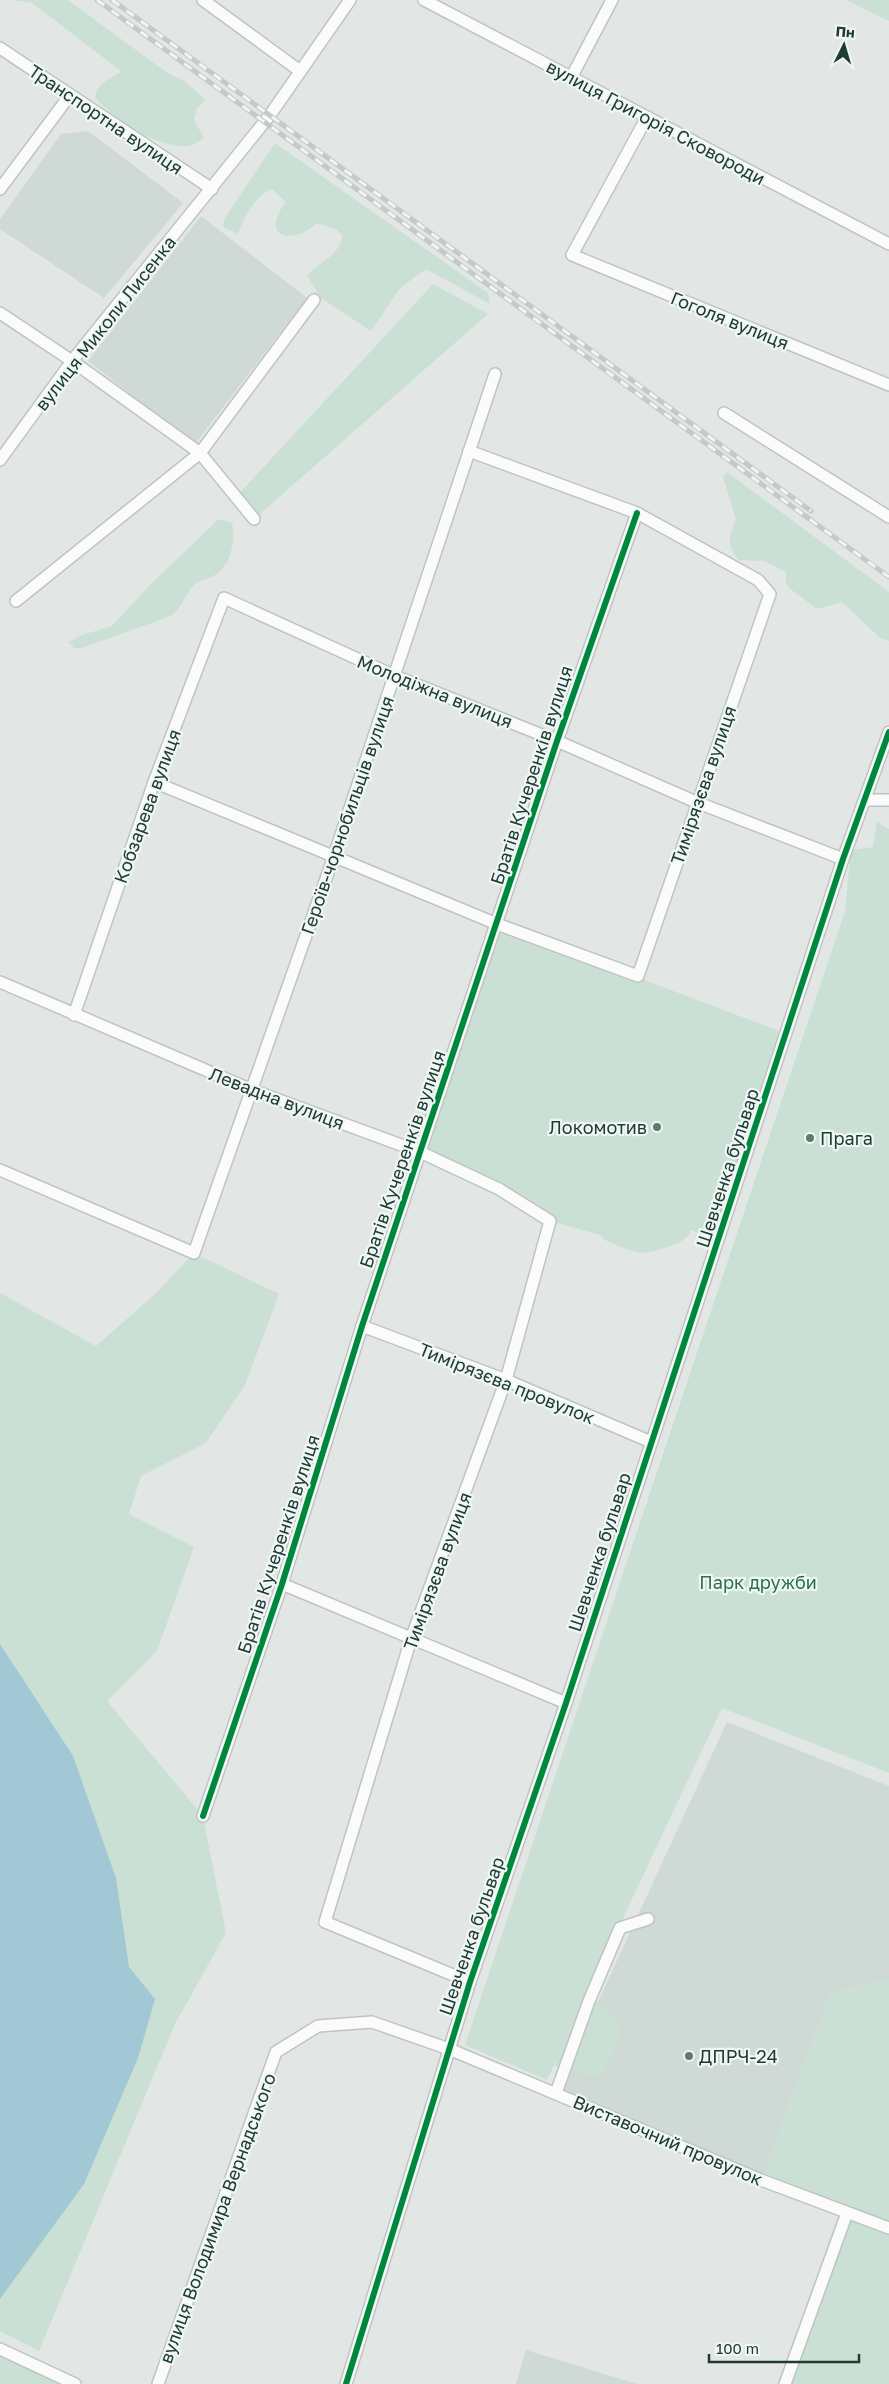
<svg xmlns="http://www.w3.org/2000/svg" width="889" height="2384" viewBox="0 0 889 2384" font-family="'Golos Text',sans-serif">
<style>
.built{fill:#cfd9d6}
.green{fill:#cae0d4}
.water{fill:#a2c8d6}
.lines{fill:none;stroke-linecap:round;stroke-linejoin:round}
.street-casing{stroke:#bfc4c2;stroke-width:14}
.street{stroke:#fbfbfb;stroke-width:11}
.rail-casing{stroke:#c6c9c9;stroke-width:5}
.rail{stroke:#eff7f4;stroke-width:3;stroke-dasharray:9;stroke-linecap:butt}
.cycleway-casing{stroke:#eff7f4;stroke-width:9}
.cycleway{stroke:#00873e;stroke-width:6}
.poi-dot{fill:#647773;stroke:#eff7f4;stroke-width:2}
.labels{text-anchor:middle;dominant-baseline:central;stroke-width:4.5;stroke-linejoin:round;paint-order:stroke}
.street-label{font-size:18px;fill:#203a36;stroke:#eff7f4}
.poi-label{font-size:18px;fill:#203a36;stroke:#eff7f4;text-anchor:start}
.park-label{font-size:18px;fill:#2b704e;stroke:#eff7f4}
</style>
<rect width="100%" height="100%" fill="#e2e7e5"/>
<g class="built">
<path d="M88,131l95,72 -79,95 -104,-69v-10l61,-85z"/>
<path d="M201,216l106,82 -112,146 -107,-83z"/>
<path d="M727,1722l162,64v194l-58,13 -70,187 -205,-87z"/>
<path d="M526,2350l111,34h-121z"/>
</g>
<g class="green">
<path d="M12,0h56l98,72 18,9 21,18 -3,5 -5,4 -3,12 10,18c-5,3 -12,8 -18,8 -33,0 -70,-24 -91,-49 1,-13 16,-19 26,-25l-4,-4 -85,-65z"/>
<path d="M846,0h43v21z"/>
<path d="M275,143l213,150 2,11 -64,-35 -26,19 -29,43 -50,-33 -14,-22c11,-14 35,-21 35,-41l-5,-5 -20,-7c-5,4 -11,9 -17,11 -30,8 -29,-14 -14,-32l-14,-13c-16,6 -29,29 -34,45l-15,-7 1,-8z"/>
<path d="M433,284l55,30 -234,205 -18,-22z"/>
<path d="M727,472l162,120v49l-9,-3 -38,-36 -25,7 -28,-21 -3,-5v-11l-22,-11 -25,-1c-13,-13 -10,-26 -3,-41l-13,-42z"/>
<path d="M219,519l13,4c4,17 -1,42 -17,52 -6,4 -16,5 -21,10 -9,9 -12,23 -23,31l-89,32h-8l-5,-6 13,-7 30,-9 39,-42z"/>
<path d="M877,822l12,7v944l-167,-65 -131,278c2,9 5,19 13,24 3,2 7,2 10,5 15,16 -4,49 -16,62l-12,-1 -32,-11 -7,15 -82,-35 380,-1134 6,-61 22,-3z"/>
<path d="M497,924l290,110 -69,207 -27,-11c-3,9 -12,13 -21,16 -30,12 -38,6 -67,-7l-3,-4 -50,-14 -130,-69z"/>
<path d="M194,1253l85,41 -34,91 -39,58 -65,33 -12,38 65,33 -37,104 -50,50 96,115 23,117 -51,91 -136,327 -39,-20v-1038l96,53 58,-51z"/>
<path d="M889,1980v404h-104l62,-171 -86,-33 70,-187z"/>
<path d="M0,2349l76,35h-76z"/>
</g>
<path class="water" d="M0,1644l73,112 43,122 13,89 26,32 -17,59 -54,126 -84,115z"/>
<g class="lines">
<g class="street-casing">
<g id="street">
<path d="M203,0l97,71"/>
<path d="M424,0l465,244"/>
<path d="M0,48l212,141"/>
<path d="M571,78l41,-78"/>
<path d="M647,117l-75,138 317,130"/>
<path d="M0,189l70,-94"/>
<path d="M0,313l72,48 128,92 54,66"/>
<path d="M724,413l165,104"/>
<path d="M0,460l72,-99 198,-246 80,-115"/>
<path d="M16,601l184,-148 114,-153"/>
<path d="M154,782l343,142 141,52 132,-382 -12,-14 -121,-67 -168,-62"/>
<path d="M866,800h23"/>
<path d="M0,982l252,108 168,62 79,37 51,32 -44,159 -95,259 -86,283 145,60"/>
<path d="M74,1015l80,-233 70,-184 171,78 162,65 139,61 147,57"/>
<path d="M0,1170l194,83 140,-397 161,-482"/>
<path d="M362,1326l144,54 145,62"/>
<path d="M282,1584l284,119"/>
<path d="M203,1816l79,-232 80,-258 195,-585 80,-228"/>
<path d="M556,2093l33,-92 31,-73 28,-9"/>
<path d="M0,2349l75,35"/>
<path d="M158,2384l118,-332 42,-26 54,-4 77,27 312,131 128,48"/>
<path d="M346,2384l124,-402 96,-279 277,-844 46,-127"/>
<path d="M785,2384l62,-171"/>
</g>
</g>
<use href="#street" class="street"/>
<g class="rail-casing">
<g id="rail">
<path d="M97,0l792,577"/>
<path d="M112,0l699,511"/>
</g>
</g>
<use href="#rail" class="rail"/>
<g class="cycleway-casing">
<g id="cycleway">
<path d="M203,1816l79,-232 80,-258 195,-585 80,-228"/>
<path d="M346,2384l124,-402 96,-279 277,-844 46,-127"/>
</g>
</g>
<use href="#cycleway" class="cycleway"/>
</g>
<g class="poi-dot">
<circle cx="657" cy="1127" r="5"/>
<circle cx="810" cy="1138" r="5"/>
<circle cx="689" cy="2056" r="5"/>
</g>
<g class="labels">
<g class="street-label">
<text transform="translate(106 119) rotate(34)">Транспортна вулиця</text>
<text transform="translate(656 122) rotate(28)">вулиця Григорія Сковороди</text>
<text transform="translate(730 320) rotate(22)">Гоголя вулиця</text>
<text transform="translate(105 323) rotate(-52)">вулиця Миколи Лисенка</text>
<text transform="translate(435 691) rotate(22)">Молодіжна вулиця</text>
<text transform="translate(531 775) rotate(-72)">Братів Кучеренків вулиця</text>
<text transform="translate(703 785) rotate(-71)">Тимірязєва вулиця</text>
<text transform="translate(147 806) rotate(-70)">Кобзарева вулиця</text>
<text transform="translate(347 815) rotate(-71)">Героїв-чорнобильців вулиця</text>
<text transform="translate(277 1098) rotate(21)">Левадна вулиця</text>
<text transform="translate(402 1159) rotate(-71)">Братів Кучеренків вулиця</text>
<text transform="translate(727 1168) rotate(-72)">Шевченка бульвар</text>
<text transform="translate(507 1383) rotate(22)">Тимірязєва провулок</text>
<text transform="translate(278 1544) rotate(-72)">Братів Кучеренків вулиця</text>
<text transform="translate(599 1552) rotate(-72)">Шевченка бульвар</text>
<text transform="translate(437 1571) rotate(-70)">Тимірязєва вулиця</text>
<text transform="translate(471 1936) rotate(-71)">Шевченка бульвар</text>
<text transform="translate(668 2140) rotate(23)">Виставочний провулок</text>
<text transform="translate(217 2218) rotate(-70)">вулиця Володимира Вернадського</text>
</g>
<g class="poi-label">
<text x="647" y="1127" text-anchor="end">Локомотив</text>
<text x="820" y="1138">Прага</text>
<text x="699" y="2056">ДПРЧ-24</text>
</g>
<g class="park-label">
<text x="758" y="1582">Парк дружби</text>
</g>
</g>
<g transform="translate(844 45) rotate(5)" stroke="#eff7f4" stroke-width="4" paint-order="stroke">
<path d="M0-4L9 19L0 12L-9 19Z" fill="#203a36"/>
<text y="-8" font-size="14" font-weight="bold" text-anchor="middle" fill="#203a36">Пн</text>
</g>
<path d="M709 2354v8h150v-8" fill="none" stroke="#203a36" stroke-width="2.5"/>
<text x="716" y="2354" font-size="15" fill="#203a36" stroke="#eff7f4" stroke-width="4" paint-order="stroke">100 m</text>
</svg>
